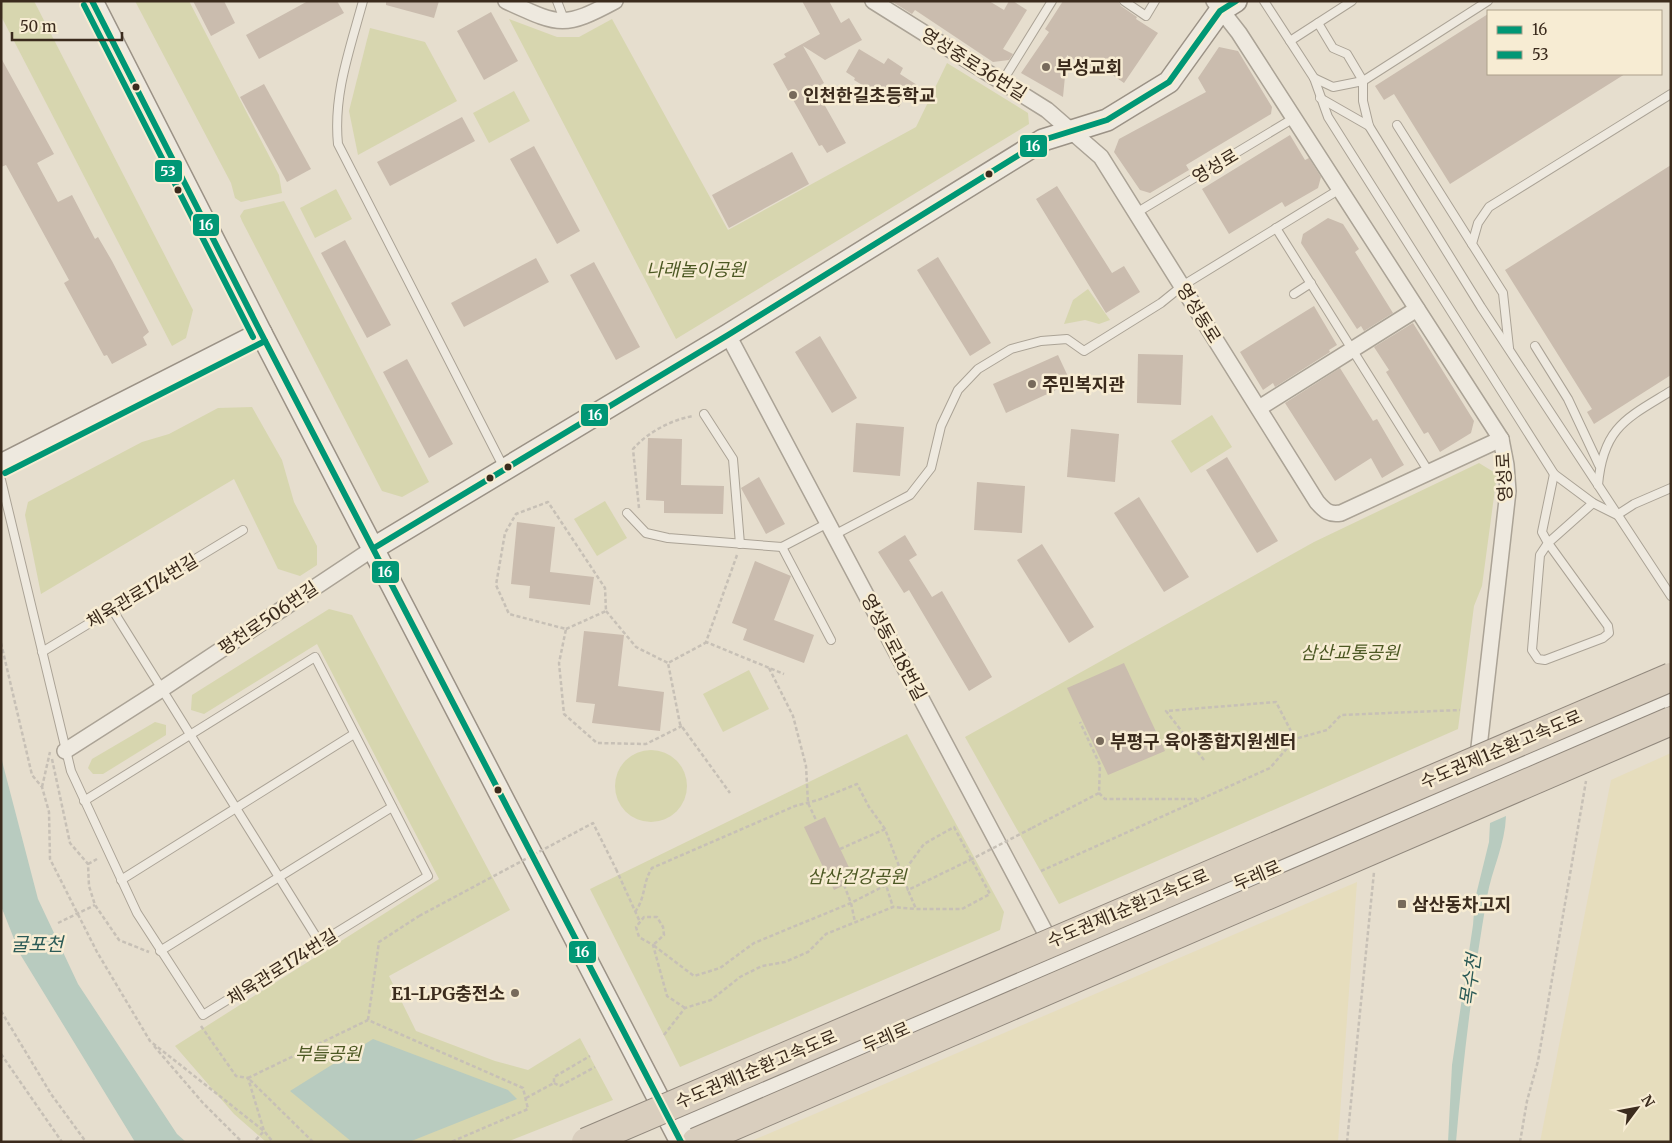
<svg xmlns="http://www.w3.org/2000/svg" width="1672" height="1143" viewBox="0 0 1672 1143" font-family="Merriweather,'Noto Sans KR',serif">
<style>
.farmland{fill:#e6ddbd}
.green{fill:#d7d6af}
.water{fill:#b8cbbf}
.building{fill:#cabcae}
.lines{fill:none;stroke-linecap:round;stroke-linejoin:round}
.lane-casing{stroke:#aba396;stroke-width:10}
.street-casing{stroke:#aba396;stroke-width:18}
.secondary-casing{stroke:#9b9286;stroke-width:24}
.path{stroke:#c7c0b6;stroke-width:2.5;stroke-dasharray:4 2.5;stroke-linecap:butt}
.lane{stroke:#eee9df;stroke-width:8}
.street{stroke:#eee9df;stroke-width:15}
.secondary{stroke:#eee9df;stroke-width:21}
.highway-bridge-casing{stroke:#91887d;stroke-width:30;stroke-linecap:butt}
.path-bridge{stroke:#c7c0b6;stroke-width:2.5;stroke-dasharray:4 2.5;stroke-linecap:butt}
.highway-bridge{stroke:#d9cebe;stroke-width:28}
.bus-1-casing{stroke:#f7ecd3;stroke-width:10}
.bus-2-casing{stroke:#f7ecd3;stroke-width:10}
.bus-1{stroke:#009775;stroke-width:6}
.bus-2{stroke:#009775;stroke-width:6}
.poi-dot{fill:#776a5b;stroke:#f7ecd3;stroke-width:2}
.bus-dot{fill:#3b2b1d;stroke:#f7ecd3;stroke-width:2}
.labels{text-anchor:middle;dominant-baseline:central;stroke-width:5;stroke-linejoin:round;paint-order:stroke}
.street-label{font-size:18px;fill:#3b2b1d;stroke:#f7ecd3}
.poi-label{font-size:18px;font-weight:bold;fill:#3b2b1d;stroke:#f7ecd3;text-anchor:start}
.park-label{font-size:18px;font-style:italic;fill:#4c5823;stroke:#f7ecd3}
.water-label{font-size:19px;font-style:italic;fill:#2c5b57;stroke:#f7ecd3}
.line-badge{stroke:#f7ecd3;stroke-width:2}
.badge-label{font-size:14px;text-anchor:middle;font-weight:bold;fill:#fff}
</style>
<rect width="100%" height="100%" fill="#e6dece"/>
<g class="farmland">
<path d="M1671,753v389h-131l71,-362z"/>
<path d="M1357,882l-19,260h-589z"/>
</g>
<g class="green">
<path d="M1,1h33l159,309 -7,28 -14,8 -171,-330z"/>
<path d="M135,1h54l90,174 3,18 -41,9 -6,-4 -4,-15z"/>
<path d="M509,19l48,18h22l33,-18 116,211 188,-103 31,-64 81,50 1,11 -353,215z"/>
<path d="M370,28l55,14 32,59 -99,54 -9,-44z"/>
<path d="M514,91l16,30 -41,22 -16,-30z"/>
<path d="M336,189l16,30 -37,19 -15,-30z"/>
<path d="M284,201l145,281 -27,15 -20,-6 -140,-270 -2,-5 4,-6z"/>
<path d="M1088,289l22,31 -11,4 -14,-4 -21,4 9,-24z"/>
<path d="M252,407l30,53 12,42 23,44v19l-17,11 -22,-7 -44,-90 -193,115 -16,-79 3,-13 114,-60 27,-8 49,-26z"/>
<path d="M1212,415l20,32 -41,26 -20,-32z"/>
<path d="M1479,463l18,11 -15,112 -8,20 -16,123 -399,175 -94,-167 349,-195z"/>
<path d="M605,501l22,37 -30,18 -23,-37z"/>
<path d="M329,609l23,6 158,295 -121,66 27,55 79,30 33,9 52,-32 33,62 -106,42h-241l-32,-28 -59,-68 264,-167 -122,-235 -113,70 -13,-4 1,-15z"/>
<path d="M749,670l20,39 -46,23 -20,-38z"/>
<path d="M155,722l11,3v10l-63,39h-10l-5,-6 4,-9z"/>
<path d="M907,734l97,178 -4,18 -320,137 -90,-178z"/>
<circle cx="651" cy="786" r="36"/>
</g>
<g class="water">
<path d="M1,757l37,142 40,85 99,150 9,8h-51l-115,-188 -19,-48z"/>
<path d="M1506,816c-1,29 -14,53 -19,81 -14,81 -24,163 -31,245h-8l4,-77 21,-140 2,-26 14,-57 1,-19z"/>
<path d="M373,1039l135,51 9,9 -108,43h-57l-62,-51z"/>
</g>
<g class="building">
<path d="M193,1h31l11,22 -24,13z"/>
<path d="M308,1h29l7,12 -85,46 -13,-24z"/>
<path d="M386,1h53l-5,17 -48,-13z"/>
<path d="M802,1h27l12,22 8,-5 13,22 -37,20 -22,-14 21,37 -9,5 31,55 -19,10 -5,-8 -3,1 -46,-82 13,-7 -2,-3 36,-20z"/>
<path d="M891,1h98l15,9 5,-9h4l14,9 -24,39 10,5 -4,6 -16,2 -78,-52 -3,4z"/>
<path d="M1063,1h55l3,5 16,11 -1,2 22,14 -34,50 -20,-14 -5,7 -32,-21 -4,42 -42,-24 28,-41 -4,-3z"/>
<path d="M491,12l27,49 -34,19 -27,-49z"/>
<path d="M1488,14v60h137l-175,110 -56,-90 -10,6 -9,-14z"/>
<path d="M1219,47l19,4 34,56 -1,7 -85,51 3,5 -39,23 -10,-3 -26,-38 5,-13 87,-47 -8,-14z"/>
<path d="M859,49l25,15 4,-6 15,10 -3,6 17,11 3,5 -2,6 -4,2 -10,1 -5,8 -45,-27 1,-2 -9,-6z"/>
<path d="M1,58l53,96 -17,9 21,39 14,-7 23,44 3,-2 14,24 37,71 -6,5 4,8 -35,19 -5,-9 -3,1 -40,-73 5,-3 -63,-115 -5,2z"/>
<path d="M264,84l47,85 -24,13 -47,-85z"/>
<path d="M462,117l13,24 -85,45 -13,-24z"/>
<path d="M1290,135l15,25 4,-2 12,19 -3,11 -33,19 -3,-5 -53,32 -27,-45z"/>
<path d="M534,146l46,85 -23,13 -47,-85z"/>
<path d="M792,152l17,32 -80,44 -17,-33z"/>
<path d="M1671,165v210l-77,49 -7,-12 5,-3 -87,-139z"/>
<path d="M1057,186l55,87 12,-7 16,26 -34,21 -70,-114z"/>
<path d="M1328,218l15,6 16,25 -4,3 38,61 -29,18 -3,-5 -4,3 -56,-86 2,-9z"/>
<path d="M345,240l46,85 -24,13 -46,-85z"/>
<path d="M938,257l53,86 -21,13 -53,-86z"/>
<path d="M536,258l13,24 -85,45 -13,-24z"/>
<path d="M594,262l46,85 -24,13 -46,-85z"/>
<path d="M1314,306l23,39 -8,5 1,2 -55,35 -2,-4 -10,7 -23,-38z"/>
<path d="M1413,323l61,98 -3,12 -31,19 -12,-20 -4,2 -38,-62 3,-2 -15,-23z"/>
<path d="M820,336l37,62 -25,15 -37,-61z"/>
<path d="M1138,354l45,1 -2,50 -44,-2z"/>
<path d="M1058,355l13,28 -65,30 -13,-29z"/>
<path d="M407,359l46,85 -24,14 -46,-86z"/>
<path d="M1340,368l33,53 4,-2 27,46 -22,13 -11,-20 -36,23 -50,-78z"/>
<path d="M856,423l48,4 -4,49 -47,-4z"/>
<path d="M1071,429l48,5 -4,48 -48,-5z"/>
<path d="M648,438l34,1 -1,46 43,1 -1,28 -59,-1v-12l-18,-1z"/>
<path d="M1227,457l51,84 -21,12 -51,-83z"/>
<path d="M759,477l26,47 -19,10 -25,-46z"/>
<path d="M977,482l48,4 -3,47 -48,-3z"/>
<path d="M1139,497l50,80 -25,15 -50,-79z"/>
<path d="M517,522l38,5 -5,45 44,5 -4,28 -61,-7 1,-12 -19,-2z"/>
<path d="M905,535l12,20 -8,5 23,37 10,-6 50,86 -23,14 -60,-101 -5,3 -26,-41z"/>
<path d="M1042,544l52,83 -25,16 -52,-83z"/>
<path d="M755,561l36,15 -17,44 40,15 -10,28 -61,-23 4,-11 -15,-6z"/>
<path d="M584,631l40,4 -6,51 46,6 -4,39 -68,-8 3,-19 -19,-2z"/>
<path d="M1124,663l41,88 -57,24 -41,-87z"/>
<path d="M825,817l30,63 -21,10 -30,-63z"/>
</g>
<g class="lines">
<g class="lane-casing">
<g id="lane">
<path d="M363,1c-13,48 -30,93 -25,143l166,324"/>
<path d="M557,1l8,21"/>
<path d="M1124,1l22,15 9,-15"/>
<path d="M1264,1l50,77 14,39 226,357 39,29 24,12 17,-11 37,-16"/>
<path d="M1318,23l15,25 14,6 16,27v20l6,25 112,181 190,289"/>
<path d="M1290,41l62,-40"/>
<path d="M1314,78l19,9 30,-6 125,-80"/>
<path d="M1002,82l50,-81"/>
<path d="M1320,98l49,28"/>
<path d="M1397,125l75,119"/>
<path d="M1136,213l158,-95"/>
<path d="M1276,228l153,244"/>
<path d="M1294,294l17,-11"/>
<path d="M1535,346l33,53 31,66"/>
<path d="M1509,348l-6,-55 -31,-49 6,-21 11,-16 182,-113"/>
<path d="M704,414l29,45 7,85"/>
<path d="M1554,474l-12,58 6,11 -8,12 -8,95 6,9 7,1 58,-22 6,-5 -1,-7 -60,-83 45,-40"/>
<path d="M1,480l70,291 66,142 66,102 225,-139 -113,-219 -231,144"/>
<path d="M1598,485c5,-58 29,-67 73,-94"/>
<path d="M627,513l19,20 22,5 114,9 46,-24"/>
<path d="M834,535l76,-40 21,-27 10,-42 17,-36 20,-21 33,-20 30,-8 26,-2 17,12 77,-48 21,-17 158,-97"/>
<path d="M782,547l49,93"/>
<path d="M112,609l208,334"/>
<path d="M42,652l201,-122"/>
<path d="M121,880l233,-146"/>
<path d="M160,951l232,-144"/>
</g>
</g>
<g class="street-casing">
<g id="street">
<path d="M506,1c53,24 57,28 109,0"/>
<path d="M873,1l174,109 54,47 216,345c8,9 12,13 24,11l160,-74"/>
<path d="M1214,1l25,32 262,406 5,26 2,26 -31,274"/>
<path d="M728,335l325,612"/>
<path d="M1259,408l158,-99"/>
<path d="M65,751l97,-62 212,-141"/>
</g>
</g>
<g class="secondary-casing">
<g id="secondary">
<path d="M92,1l169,332 420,809"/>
<path d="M1,465l260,-132"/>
<path d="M374,548l354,-213 315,-195 64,-20 62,-38 51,-71 16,-10"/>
<path d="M676,1130l383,-170 612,-266"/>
</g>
</g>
<g class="path">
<path d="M639,508l-6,-59c15,-17 38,-29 60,-33"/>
<path d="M737,555l-31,87 78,32"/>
<path d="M606,611l30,36 32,16"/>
<path d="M566,629l40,-18 -1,-23 -57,-86 -32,12 -11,19 -9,52 13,29 57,15 -7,34 5,51 33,29 49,1 36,-18"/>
<path d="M707,642l-39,21 12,61 50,69"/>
<path d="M1,643l31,132 10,12 7,25 1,47 47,93 53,89 114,90 9,11"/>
<path d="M769,668l24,48 13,50 2,37 8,17"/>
<path d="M52,759l18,84 18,21 1,22 6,19 24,35 30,12"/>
<path d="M1204,760l-38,-49 110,-9 19,37"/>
<path d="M42,787l8,-35"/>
<path d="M1099,793l6,6h92"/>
<path d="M1032,828l67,-35 1,-28 -20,-43"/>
<path d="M840,849l45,-20 23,61 62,-30"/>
<path d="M88,864l9,-5"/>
<path d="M616,869l24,53"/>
<path d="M1041,871l229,-103 25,-29 32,-9 14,-15 119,-5"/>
<path d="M902,874l22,-30 30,-17 36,67 -28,15h-46l-8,-19"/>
<path d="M844,885l7,18 4,19"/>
<path d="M635,912c11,-15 7,-28 17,-44l143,-62 23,-6 39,-16 12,23 16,22"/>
<path d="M58,923l37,-18"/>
<path d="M685,1008l-18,-12 -14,-51 -14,-8 -3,-10 8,-10h13l6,10 1,8 -11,10 41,31 26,-8 34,-25 97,-40 35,-18 7,22"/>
<path d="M1,1011l50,83 35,48"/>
<path d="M368,1020l11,-78 40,-26"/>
<path d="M201,1026l35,50 12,2 16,53 -10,11"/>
<path d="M664,1035l21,-27 26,-8 29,-23 22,-11 23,-4 23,-10 18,-18 67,-27 23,2"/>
<path d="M154,1046l49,57 39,39"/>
<path d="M1,1054l61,88"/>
<path d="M554,1083l6,3 35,-19"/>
<path d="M526,1098l28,-15v-6l36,-21"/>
<path d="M313,1142l-65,-64 120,-58 155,68 5,21 -77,33"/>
<path d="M1347,1142l27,-270"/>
<path d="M1520,1142l7,-41 11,-40 48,-280"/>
</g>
<use href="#lane" class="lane"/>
<use href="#street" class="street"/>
<use href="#secondary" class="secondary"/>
<g class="highway-bridge-casing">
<g id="highway-bridge">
<path d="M586,1142l1085,-465"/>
<path d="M696,1142l975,-421"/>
</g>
</g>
<g class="path-bridge">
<path d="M970,860l62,-32"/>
<path d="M419,916l174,-93 23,46"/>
</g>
<use href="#highway-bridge" class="highway-bridge"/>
<g class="bus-1-casing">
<g id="bus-1">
<path d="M92,1l169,332 420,809"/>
<path d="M374,548l354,-213 315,-195 64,-20 62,-38 51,-71 16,-10"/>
</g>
</g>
<g class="bus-2-casing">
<g id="bus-2">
<path d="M84,5l169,332"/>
<path d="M5,473l260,-132"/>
</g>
</g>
<use href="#bus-1" class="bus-1"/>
<use href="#bus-2" class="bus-2"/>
</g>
<g class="poi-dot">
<circle cx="1046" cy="67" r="5"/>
<circle cx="793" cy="95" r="5"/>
<circle cx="1032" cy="384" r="5"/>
<circle cx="1100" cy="741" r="5"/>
<rect x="1397" y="899" width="10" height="10" rx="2.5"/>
<circle cx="515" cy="993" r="5"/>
</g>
<g class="bus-dot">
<circle cx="136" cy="87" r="4.5"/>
<circle cx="989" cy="174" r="4.5"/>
<circle cx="178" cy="190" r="4.5"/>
<circle cx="508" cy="467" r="4.5"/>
<circle cx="490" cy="478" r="4.5"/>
<circle cx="498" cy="790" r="4.5"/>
</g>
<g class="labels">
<g class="street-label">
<text transform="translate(974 64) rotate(32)">영성중로36번길</text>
<text transform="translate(1215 166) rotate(-31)">영성로</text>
<text transform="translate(1199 313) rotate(58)">영성동로</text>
<text transform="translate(1504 477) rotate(-93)">영성로</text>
<text transform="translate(142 591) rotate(-31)">체육관로174번길</text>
<text transform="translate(268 618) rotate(-34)">평천로506번길</text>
<text transform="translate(894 647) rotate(62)">영성동로18번길</text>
<text transform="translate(1501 749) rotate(-23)">수도권제1순환고속도로</text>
<text transform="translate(1257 875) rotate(-23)">두레로</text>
<text transform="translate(1128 908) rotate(-23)">수도권제1순환고속도로</text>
<text transform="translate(282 967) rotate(-32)">체육관로174번길</text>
<text transform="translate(886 1037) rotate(-24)">두레로</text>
<text transform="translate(756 1069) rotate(-23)">수도권제1순환고속도로</text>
</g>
<g class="poi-label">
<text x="1056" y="67">부성교회</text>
<text x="803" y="95">인천한길초등학교</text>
<text x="1042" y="384">주민복지관</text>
<text x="1110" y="741">부평구 육아종합지원센터</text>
<text x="1412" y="904">삼산동차고지</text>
<text x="505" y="993" text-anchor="end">E1-LPG충전소</text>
</g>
<g class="park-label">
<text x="696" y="269">나래놀이공원</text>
<text x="1350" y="652">삼산교통공원</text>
<text x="857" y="876">삼산건강공원</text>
<text x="328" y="1053">부들공원</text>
</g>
<g class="water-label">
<text x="37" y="944">굴포천</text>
<text transform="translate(1470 980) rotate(-82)">목수천</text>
</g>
</g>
<g class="line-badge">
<rect x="1019" y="134" width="29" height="24" rx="5" fill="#009775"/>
<rect x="154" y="159" width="29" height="24" rx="5" fill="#009775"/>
<rect x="192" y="213" width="28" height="24" rx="5" fill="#009775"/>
<rect x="580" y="403" width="29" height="24" rx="5" fill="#009775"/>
<rect x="371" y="560" width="29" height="24" rx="5" fill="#009775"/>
<rect x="568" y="940" width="29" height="24" rx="5" fill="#009775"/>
</g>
<g class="badge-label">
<text x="1033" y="151">16</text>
<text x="168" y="176">53</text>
<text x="206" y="230">16</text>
<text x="595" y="420">16</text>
<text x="385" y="577">16</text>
<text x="582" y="957">16</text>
</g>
<rect width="1672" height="1143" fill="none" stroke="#3b2b1d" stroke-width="5"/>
<rect x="1487" y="10" width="175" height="65" fill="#f7ecd3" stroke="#ac9f8a"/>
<rect x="1497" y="26" width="25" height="8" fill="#009775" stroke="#ac9f8a"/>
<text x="1532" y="35" font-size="15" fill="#3b2b1d">16</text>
<rect x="1497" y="51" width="25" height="8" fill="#009775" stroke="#ac9f8a"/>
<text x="1532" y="60" font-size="15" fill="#3b2b1d">53</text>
<g transform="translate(1637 1108) rotate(58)" stroke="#f7ecd3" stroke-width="4" paint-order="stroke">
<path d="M0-4L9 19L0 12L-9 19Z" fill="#3b2b1d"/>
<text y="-8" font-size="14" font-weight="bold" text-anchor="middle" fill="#3b2b1d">N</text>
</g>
<path d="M12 32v8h110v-8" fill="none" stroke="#3b2b1d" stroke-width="2.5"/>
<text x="20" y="32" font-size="15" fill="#3b2b1d" stroke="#f7ecd3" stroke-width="4" paint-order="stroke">50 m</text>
</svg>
